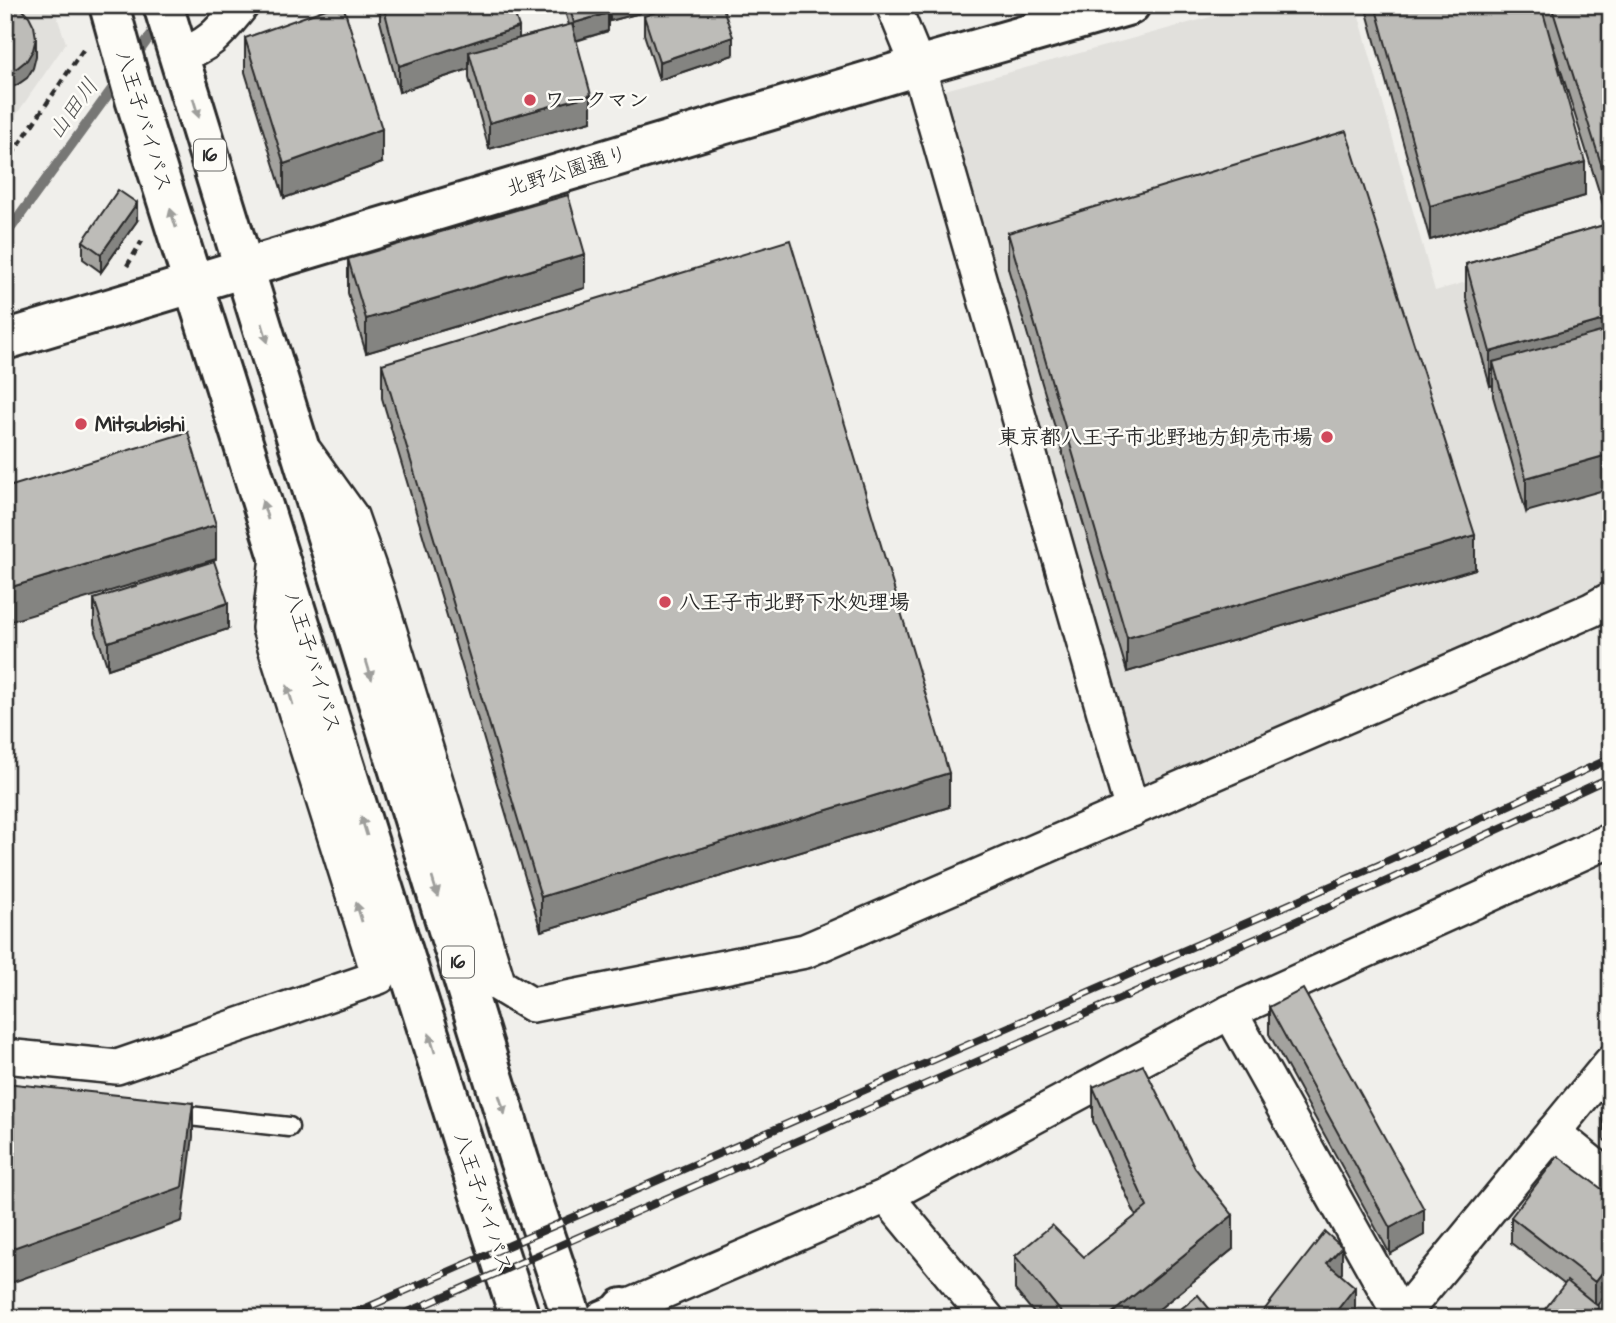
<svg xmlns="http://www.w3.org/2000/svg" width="1616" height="1323" viewBox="0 0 1616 1323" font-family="'Architects Daughter','Klee One',sans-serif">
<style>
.built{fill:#e1e0dc}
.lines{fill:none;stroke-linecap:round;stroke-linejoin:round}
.stream{stroke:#777775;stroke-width:10}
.lane-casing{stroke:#2b2b2b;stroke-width:23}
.street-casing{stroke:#2b2b2b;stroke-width:38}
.secondary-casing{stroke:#2b2b2b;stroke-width:44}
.highway-casing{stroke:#2b2b2b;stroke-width:44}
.path{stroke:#2b2b2b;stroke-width:4.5;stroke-dasharray:7 5;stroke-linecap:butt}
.lane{stroke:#fdfcf7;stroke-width:18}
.street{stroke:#fdfcf7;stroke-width:33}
.secondary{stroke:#fdfcf7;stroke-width:38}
.highway{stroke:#fdfcf7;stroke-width:38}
.rail-casing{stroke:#2b2b2b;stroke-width:8}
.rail{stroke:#fdfcf7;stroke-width:5;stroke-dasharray:16;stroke-linecap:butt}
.wall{fill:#a3a29e;stroke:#2b2b2b;stroke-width:2}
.shaded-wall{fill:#848481;stroke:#2b2b2b;stroke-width:2}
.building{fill:#bdbcb8;stroke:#2b2b2b;stroke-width:2}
.oneway{fill:#9e9e9b}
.poi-dot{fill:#d1495b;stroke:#fdfcf7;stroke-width:2.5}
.labels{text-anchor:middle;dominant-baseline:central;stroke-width:5;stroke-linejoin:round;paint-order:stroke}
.shield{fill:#fdfcf7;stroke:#6a6a68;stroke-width:2}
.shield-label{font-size:19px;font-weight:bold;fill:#2b2b2b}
.poi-label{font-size:21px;font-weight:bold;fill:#2b2b2b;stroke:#fdfcf7;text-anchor:start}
.street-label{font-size:21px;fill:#2b2b2b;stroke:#fdfcf7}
.water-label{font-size:23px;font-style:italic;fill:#575756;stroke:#fdfcf7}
</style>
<rect width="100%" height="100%" fill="#f0efeb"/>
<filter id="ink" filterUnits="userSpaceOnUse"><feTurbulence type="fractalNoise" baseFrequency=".0143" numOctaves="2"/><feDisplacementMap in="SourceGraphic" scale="14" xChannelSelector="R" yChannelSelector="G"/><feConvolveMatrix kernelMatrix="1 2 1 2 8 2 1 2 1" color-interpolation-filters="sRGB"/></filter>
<g filter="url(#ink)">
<g class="built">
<path d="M5,5h48l13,38 -61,88z"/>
<path d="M1254,5h102l79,286 176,-51v342l-31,18 -436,187 -199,-697z"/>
</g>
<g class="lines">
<g class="stream">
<path d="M135,57l24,-33"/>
<path d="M5,236l115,-158"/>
</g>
<g class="lane-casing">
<path id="lane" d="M171,1114l118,13"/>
</g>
<g class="street-casing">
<g id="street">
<path d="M893,5l25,61 214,744"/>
<path d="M179,55c32,-9 43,-26 63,-50"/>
<path d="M306,453l45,63 27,77 121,392 33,20 273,-54 786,-341 20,-11"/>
<path d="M1230,1012l171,305"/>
<path d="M5,1056l112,11 262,-90 -110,-349 8,-71"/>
<path d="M1553,1132l58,47"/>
<path d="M886,1196l101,122"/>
<path d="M602,1318l284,-122 344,-184 381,-172"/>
<path d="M1400,1318l211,-256"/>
</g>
</g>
<g class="secondary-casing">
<path id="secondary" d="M5,340l913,-274 212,-61"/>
</g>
<g class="highway-casing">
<g id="highway">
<path d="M109,5l26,94 338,1075 47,144"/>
<path d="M163,5l356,1155 53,158"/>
<path d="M623,1308l4,10"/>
</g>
</g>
<g class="path">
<path d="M5,165l80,-118"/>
<path d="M127,266l15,-25"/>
</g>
<use href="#lane" class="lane"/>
<use href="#street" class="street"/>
<use href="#secondary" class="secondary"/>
<use href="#highway" class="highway"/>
<g class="rail-casing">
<g id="rail">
<path d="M343,1318l1036,-453 232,-107"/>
<path d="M395,1318l992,-437 224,-104"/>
</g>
</g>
<use href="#rail" class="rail"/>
</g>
<g class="wall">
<path d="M380,5h132l7,33 50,-13 -6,-20h77v8l-30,8 -2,-7v17l-32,10 15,80 -102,28 -20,-71v-9l-70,23 -19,-71z"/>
<path d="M1365,5h246v197l-8,2 -51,-162 33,154 -155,44z"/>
<path d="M644,16l89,39 -74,25 -15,-46z"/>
<path d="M245,38l137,125 -98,35 -39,-126z"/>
<path d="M137,221l-36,51 -18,-13v-18z"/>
<path d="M1611,223l-85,289 -33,-116v-11l-3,1 -24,-88v-34z"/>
<path d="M1008,233l467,336 -348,103 -119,-404z"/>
<path d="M348,259l237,29 -219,65 -18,-60z"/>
<path d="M382,364l567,443 -408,124 -159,-533z"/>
<path d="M94,599l134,30 -120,40 -14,-44z"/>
<path d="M1269,1007l155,228 -34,19 -121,-220z"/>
<path d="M1093,1087l140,162 -85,69h-110l-23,-28v-34l69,1 52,-41 -43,-95z"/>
<path d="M1611,1104v41l-8,-6v-26z"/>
<path d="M1611,1196v92l-14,17 2,13 -35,-34 -53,-41v-26z"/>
</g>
<g class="shaded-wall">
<path d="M610,5h30v8l-30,8z"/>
<path d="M608,13v18l-34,10v-18z"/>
<path d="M519,27v26l-50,-1v17l-70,23v-26z"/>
<path d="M733,37v18l-74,25v-18z"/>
<path d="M36,38v18l-3,12 -6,10 -10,7 -11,4v-18z"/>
<path d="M591,95v26l-102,28v-26z"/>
<path d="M382,129v34l-98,35v-34z"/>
<path d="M1585,162v34l-155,44v-34z"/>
<path d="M1611,168v34l-8,2v-34z"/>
<path d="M137,203v18l-36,51v-18z"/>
<path d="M585,254v34l-219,65v-34z"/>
<path d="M1611,318v34l-118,10v23l-3,1v-34z"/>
<path d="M1611,454v34l-85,24v-34z"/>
<path d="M216,525v34l-211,64v-34z"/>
<path d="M1475,535v34l-348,103v-34z"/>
<path d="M228,603v26l-120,40v-27z"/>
<path d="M949,773v34l-408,124v-34z"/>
<path d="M193,1103v34l-11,84 -177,64v-34z"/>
<path d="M1424,1209v26l-34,19v-26z"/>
<path d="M1233,1215v34l-85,69h-42z"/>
<path d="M1342,1247v26l-15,16v-26z"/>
<path d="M1611,1261v27l-16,20v-26z"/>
<path d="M1355,1287v26l-4,5h-20z"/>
<path d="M1599,1307v11h-9z"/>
</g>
<g class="building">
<path d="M5,5h10l5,2 9,9 5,10 2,12 -3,12 -6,10 -10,8 -11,3z"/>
<path d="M337,5h6l39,124 -98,35 -39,-126z"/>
<path d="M383,5h129l7,22 -120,39z"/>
<path d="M569,5h37l2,8 -34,10z"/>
<path d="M677,5h45l11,32 -74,25 -15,-46z"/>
<path d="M1375,5h166l44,157 -155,44z"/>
<path d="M1551,5h60v163l-8,2z"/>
<path d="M572,24l19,71 -102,28 -20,-71z"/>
<path d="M1346,131l129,404 -348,103 -119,-405z"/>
<path d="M118,190l19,13 -36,51 -18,-13z"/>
<path d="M568,195l17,59 -219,65 -18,-60z"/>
<path d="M1611,223v95l-121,34 -24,-88z"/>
<path d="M790,240l159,533 -408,124 -159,-533z"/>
<path d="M1611,329v125l-85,24 -33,-116z"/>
<path d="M188,432l28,93 -211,64v-101z"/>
<path d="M214,561l14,42 -120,39 -14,-43z"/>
<path d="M1303,989l121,220 -34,19 -121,-221z"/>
<path d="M1143,1065l52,103 38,47 -127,103h-40l-51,-62 37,-31 32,32 63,-50 -54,-120z"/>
<path d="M5,1083l188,20 -11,84 -177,64z"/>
<path d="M1611,1104v15l-8,-6z"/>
<path d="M1558,1156l53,40v65l-16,21 -84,-65z"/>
<path d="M1325,1232l17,15 -15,16 28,24 -24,31h-73z"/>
<path d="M1567,1281l32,26 -9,11h-52z"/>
<path d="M1198,1295l19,23h-47z"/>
</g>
<defs><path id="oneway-solid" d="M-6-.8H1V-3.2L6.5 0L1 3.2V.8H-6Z" transform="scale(1.75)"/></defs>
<g class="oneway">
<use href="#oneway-solid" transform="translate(196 108) rotate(73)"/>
<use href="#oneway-solid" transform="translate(173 218) rotate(-107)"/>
<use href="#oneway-solid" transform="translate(265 333) rotate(73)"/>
<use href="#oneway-solid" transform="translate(265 510) rotate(-107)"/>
<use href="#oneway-solid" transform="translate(369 670) rotate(73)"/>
<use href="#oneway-solid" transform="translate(290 695) rotate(-107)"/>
<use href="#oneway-solid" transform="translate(364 826) rotate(-107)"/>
<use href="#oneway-solid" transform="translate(435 887) rotate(73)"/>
<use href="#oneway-solid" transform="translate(359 912) rotate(-107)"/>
<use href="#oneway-solid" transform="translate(432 1043) rotate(-107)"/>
<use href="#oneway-solid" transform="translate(502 1105) rotate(73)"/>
</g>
</g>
<g class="poi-dot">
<circle cx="530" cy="100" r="7"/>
<circle cx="81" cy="424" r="7"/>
<circle cx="1327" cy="437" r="7"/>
<circle cx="665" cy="602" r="7"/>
</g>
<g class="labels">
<g class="shield">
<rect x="194" y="139.5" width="32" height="31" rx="5"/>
<rect x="442" y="946.5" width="32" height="31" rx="5"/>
</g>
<g class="shield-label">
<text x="210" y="155">16</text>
<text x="458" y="962">16</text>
</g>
<g class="poi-label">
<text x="544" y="100">ワークマン</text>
<text x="95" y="424">Mitsubishi</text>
<text x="1313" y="437" text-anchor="end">東京都八王子市北野地方卸売市場</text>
<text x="679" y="602">八王子市北野下水処理場</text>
</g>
<g class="street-label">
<text transform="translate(144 121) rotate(73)">八王子バイパス</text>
<text transform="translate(567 171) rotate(-17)">北野公園通り</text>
<text transform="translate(313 662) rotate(73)">八王子バイパス</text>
<text transform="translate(483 1203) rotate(72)">八王子バイパス</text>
</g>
<g class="water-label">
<text transform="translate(73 109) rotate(-54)">山田川</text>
</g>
</g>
<rect width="1616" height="1323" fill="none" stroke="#fdfcf7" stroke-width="28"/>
<rect x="14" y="14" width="1588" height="1295" fill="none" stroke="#2b2b2b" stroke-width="2.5" filter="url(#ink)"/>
</svg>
